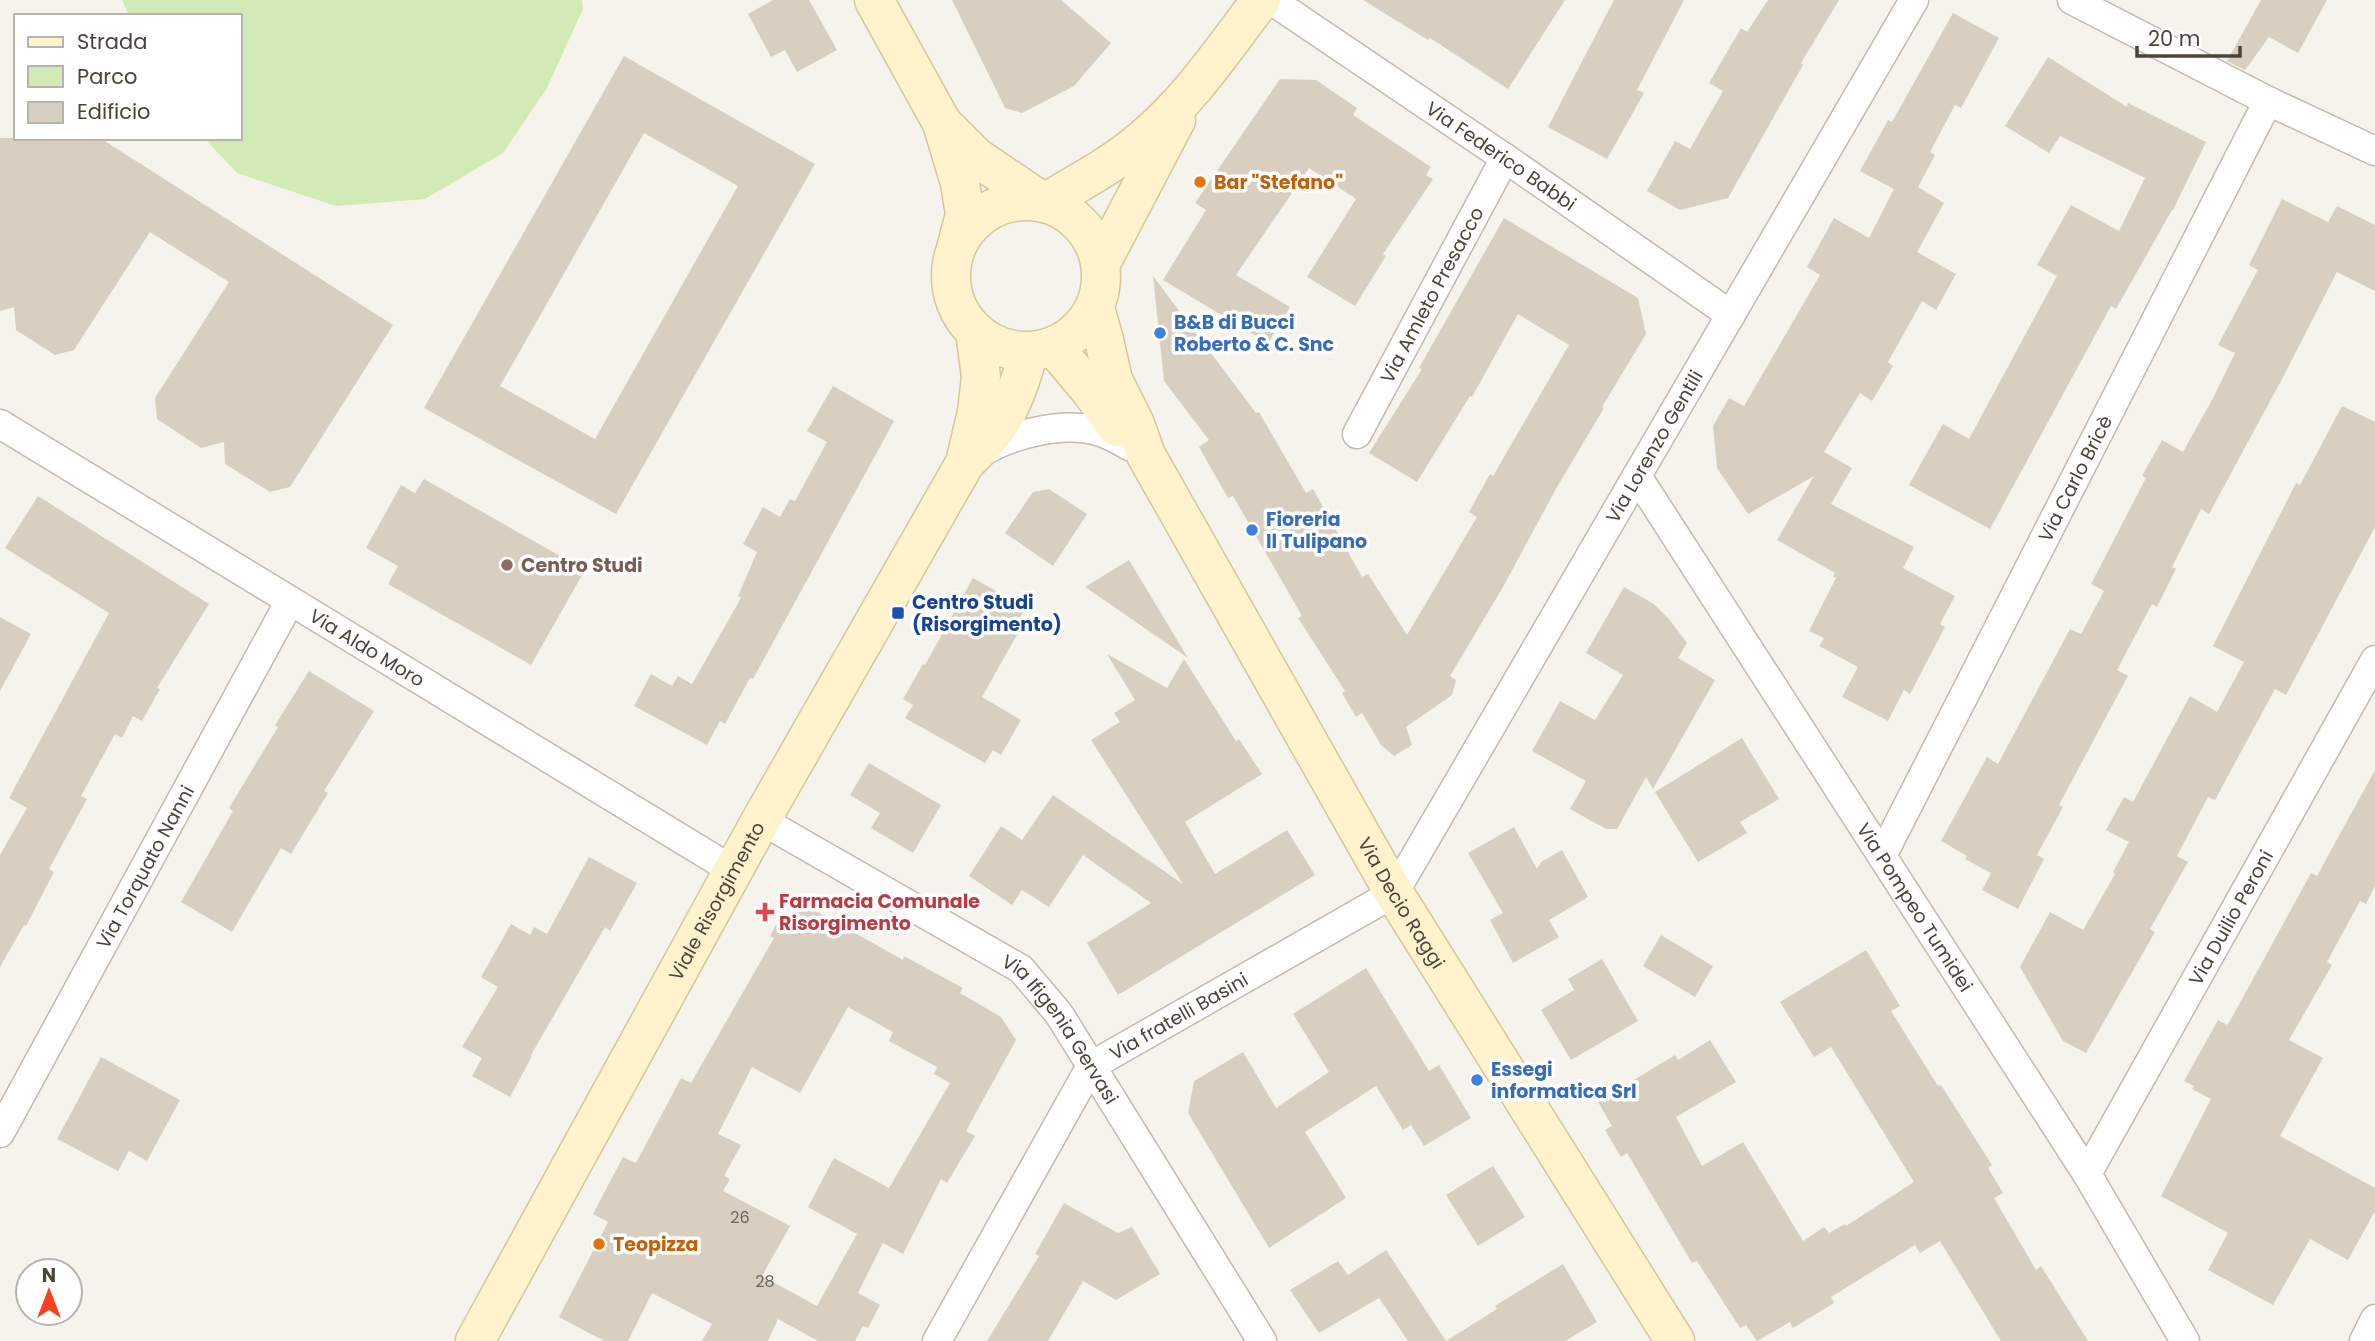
<svg xmlns="http://www.w3.org/2000/svg" width="2375" height="1341" viewBox="0 0 2375 1341" font-family="Poppins,sans-serif">
<rect width="100%" height="100%" fill="#f6f3ec"/>
<path fill="#d2eab5" d="M122,0H582L583,9L547,88L503,153L425,199L336,206L237,173L204,138H240V16H129Z"/>
<path fill="#d8cfc1" fill-rule="evenodd" d="M773,0H809L837,50L797,72L785,50L771,57L748,14Z
M952,0H1061L1111,43L1074,86L1022,113L1005,108Z
M1363,0H1565L1508,89L1430,38L1428,40Z
M1614,0H1684L1637,90L1644,93L1607,159L1548,127Z
M1768,0H1839L1801,63L1803,65L1728,198L1680,210L1647,191L1675,141L1690,149L1723,91L1709,83L1741,28L1747,32Z
M2261,0H2327L2298,53L2269,37L2245,70L2227,61Z
M1953,13L1999,38L1961,108L1955,105L1930,152L1935,155L1918,187L1944,203L1917,252L1956,274L1936,310L1922,301L1888,362L1893,366L1872,401L1860,393L1824,452L1852,468L1831,504L1914,547L1903,568L1955,596L1940,624L1945,627L1910,694L1904,690L1888,721L1842,697L1858,667L1819,646L1824,638L1809,631L1836,578L1833,577L1835,573L1777,540L1814,476L1748,514L1717,468L1713,426L1729,398L1744,406L1820,275L1807,267L1834,218L1869,238L1894,189L1860,171L1888,120L1892,122Z
M624,56L815,164L616,514L424,408ZM644,133L738,186L595,439L500,386Z
M2048,57L2127,107L2128,103L2206,142L2173,210H2172L2116,309L2111,306L1990,529L1909,485L1943,424L1969,439L2057,276L2037,265L2071,205L2119,231L2145,178L2060,136L2049,153L2005,126Z
M1280,79L1316,80L1357,108L1353,115L1431,167L1426,175L1433,179L1383,254L1386,256L1355,306L1307,277L1356,199L1309,168L1236,275L1290,307L1268,343L1163,280L1206,210L1195,203Z
M0,138H100L393,325L290,487L270,492L225,464L224,442L201,448L157,419L155,398L229,282L150,232L74,350L55,355L16,330L14,307L0,311Z
M2282,199L2328,222L2337,206L2375,225V291L2337,272L2282,379L2209,514L2201,509L2172,567L2176,569L2157,607L2152,604L2117,670L2128,676L2059,805L2063,807L2037,855L2044,859L2018,909L1982,890L1991,873L1965,859L1967,856L1941,841L1987,757L1998,764L2070,629L2081,634L2104,591L2091,584L2146,478L2142,476L2162,440L2183,452L2213,398L2235,353L2218,345L2258,270L2249,265Z
M1504,218L1638,298L1646,334L1602,407L1604,408L1557,487L1503,587L1450,676L1456,680L1452,695L1406,727L1412,745L1394,756L1381,745L1362,713L1356,717L1342,693L1345,691L1298,618L1302,616L1233,496L1228,498L1199,447L1209,440L1164,381L1153,276L1256,413L1259,412L1306,493L1313,489L1362,577L1368,574L1407,635L1477,517L1469,512L1490,474L1493,476L1569,345L1518,314L1472,397L1470,396L1417,482L1369,453L1422,369L1419,368Z
M833,386L894,421L753,679L750,678L725,724L720,721L707,745L634,706L651,674L672,686L678,676L692,684L741,598L738,596L757,552L743,544L763,507L780,517L790,499L795,501L827,442L807,431Z
M2342,406L2375,422V527L2286,695L2275,689L2215,800L2208,797L2177,856L2188,862L2150,929L2155,932L2086,1053L2063,1041L2020,967L2050,912L2083,930L2115,874L2113,872L2129,842L2106,830L2124,797L2133,802L2190,696L2217,712L2244,662L2213,646L2296,483L2300,485Z
M424,479L585,570L531,665L388,584L398,566L366,548L401,485L415,493Z
M1049,489L1087,514L1053,566L1005,533L1033,492Z
M38,496L209,604L157,688L160,689L142,721L133,716L122,738L115,734L81,796L87,799L49,869L54,872L26,926L24,925L0,967V855L27,808L9,798L109,613L5,548Z
M1129,560L1188,658L1085,587Z
M973,578L1026,608L1010,633L1022,626L982,697L1021,720L1001,755L993,750L985,763L905,718L913,705L903,699L923,664L925,665Z
M1624,587L1654,604L1669,619L1687,643L1678,658L1715,680L1653,789L1646,777L1617,829H1606L1570,809L1586,781L1532,751L1560,701L1595,720L1623,675L1586,653Z
M0,617L31,634L0,691Z
M1107,654L1167,688L1184,659L1236,741L1239,739L1262,774L1185,822L1215,874L1287,830L1315,875L1118,995L1087,943L1151,903L1083,855L1049,907L1022,890L1012,905L969,876L1001,826L1022,840L1053,795L1183,884L1091,740L1120,722L1114,713L1135,700Z
M309,671L374,711L324,791L328,793L291,854L281,848L232,932L181,902L233,811L229,808L278,727L275,725Z
M1742,738L1779,799L1740,822L1747,833L1698,862L1655,792Z
M869,763L941,805L913,853L871,828L880,813L850,795Z
M2375,770V886L2366,904L2360,901L2327,962L2332,965L2289,1040L2323,1058L2280,1136L2375,1188V1211L2348,1260L2310,1239L2273,1305L2208,1270L2228,1233L2161,1196L2211,1099L2192,1089L2194,1086L2184,1081L2218,1020L2227,1025L2230,1021L2311,873L2317,876Z
M1514,827L1537,869L1541,862L1562,850L1588,897L1549,920L1559,937L1513,963L1490,920L1503,913L1468,853Z
M589,857L637,883L610,931L605,927L531,1055L532,1056L510,1097L472,1076L482,1058L462,1047L498,987L481,977L511,924L530,935L534,927L547,934Z
M814,910L903,960L904,956L963,988L960,993L1001,1017L1016,1040L966,1131L975,1136L947,1183L941,1179L903,1254L883,1243L858,1293L880,1305L868,1328L863,1326L855,1341H818L778,1319L768,1341H702L712,1324L652,1293L628,1341H604L559,1317L608,1222L593,1214L623,1157L636,1163L681,1078L691,1083L774,938L770,936L782,914ZM848,1007L893,1032L889,1041L937,1067L934,1074L950,1083L889,1188L834,1158L808,1207L857,1234L817,1306L762,1276L790,1226L723,1191L730,1179L724,1176L741,1145L718,1134L752,1067L800,1093Z
M1661,935L1713,966L1695,997L1643,966Z
M1866,950L1900,1006L1891,1011L1938,1086L1941,1085L1992,1165L1988,1168L2003,1193L1994,1198L2036,1270L2041,1266L2088,1341H2001L1940,1241L1920,1253L1915,1245L1831,1297L1834,1303L1793,1328L1790,1322L1757,1341L1746,1325L1740,1328L1697,1261L1692,1263L1627,1153L1621,1157L1605,1130L1612,1126L1598,1102L1675,1055L1678,1060L1710,1040L1736,1082L1676,1117L1702,1166L1743,1142L1803,1241L1824,1227L1829,1233L1845,1224L1846,1226L1914,1182L1831,1047L1814,1057L1780,1002Z
M1602,959L1638,1021L1571,1060L1541,1010L1574,990L1568,979Z
M1366,968L1429,1071L1439,1065L1471,1118L1424,1146L1411,1125L1403,1130L1376,1086L1305,1132L1346,1198L1269,1248L1188,1113L1194,1081L1243,1052L1276,1108L1329,1072L1293,1014Z
M101,1057L180,1100L147,1161L129,1151L118,1171L57,1139Z
M1493,1166L1525,1217L1478,1246L1446,1195Z
M1064,1203L1118,1233L1132,1227L1160,1274L1116,1300L1083,1281L1048,1341H987L1039,1256L1035,1254Z
M1386,1250L1446,1341L1497,1309L1495,1306L1563,1264L1597,1322L1565,1341H1408L1379,1298L1319,1333L1290,1290L1338,1261L1348,1275Z"/>
<g fill="none" stroke-linecap="round" stroke-linejoin="round">
<defs>
<g id="street">
<path id="s1" d="M1271,0L1505,158L1731,315"/>
<path d="M2072,0L2268,101L2375,151"/>
<path id="s2" d="M0,424L734,871"/>
<path id="s3" d="M1357,434L1505,158"/>
<path d="M979,454C1009,435 1058,422 1094,430C1106,433 1119,440 1129,446"/>
<path id="s4" d="M1637,476L2087,1174L2185,1341"/>
<path id="s5" d="M761,820L1021,969L1059,1014L1262,1341"/>
<path id="s6" d="M1882,856L2268,101"/>
<path id="s7" d="M0,1133L290,601"/>
<path id="s8" d="M2087,1174L2375,660"/>
<path id="s9" d="M937,1341L1091,1066L1394,893L1914,0"/>
<path d="M2364,1341L2375,1319"/>
</g>
<g id="secondary">
<path d="M874,0L942,123L960,183L965,214L957,245"/>
<path d="M942,123L976,157L1044,203C1078,183 1113,165 1143,139C1190,100 1224,48 1261,0"/>
<circle cx="1026" cy="276" r="75"/>
<path d="M1101,263L1176,120"/>
<path id="s10" d="M1095,308L1104,340L1113,380L1135,424L1146,455L1394,893L1675,1341"/>
<path d="M1053,346L1090,390L1117,427"/>
<path d="M969,459C1006,424 1015,400 1029,352"/>
<path id="s11" d="M475,1341L761,820L965,463L977,412L981,377L975,331"/>
</g>
</defs>
<use href="#street" stroke="#c2bbae" stroke-width="31"/>
<use href="#secondary" stroke="#d6c79b" stroke-width="41"/>
<use href="#street" stroke="#fff" stroke-width="28"/>
<use href="#secondary" stroke="#fff3cd" stroke-width="38"/>
</g>
<g fill="#e8710a" stroke="#fff" stroke-width="2.5">
<circle cx="1200" cy="182" r="7"/>
<circle cx="599" cy="1244" r="7"/>
</g>
<g fill="#3f7fe0" stroke="#fff" stroke-width="2.5">
<circle cx="1160" cy="333" r="7"/>
<circle cx="1252" cy="530" r="7"/>
<circle cx="1477" cy="1080" r="7"/>
</g>
<circle fill="#8d6e63" stroke="#fff" stroke-width="2.5" cx="507" cy="565" r="7"/>
<rect fill="#1a4fb4" stroke="#fff" stroke-width="2.5" x="891" y="606" width="14" height="14" rx="3.5"/>
<path fill="#e0444e" stroke="#fff" stroke-width="2.5" d="M761.5 901.5h7v7h7v7h-7v7h-7v-7h-7v-7h7z"/>
<g text-anchor="middle" stroke-width="7" stroke-linejoin="round" paint-order="stroke">
<g font-size="16" fill="#6e675b">
<text x="740" y="1223">26</text>
<text x="765" y="1287">28</text>
</g>
<g font-size="19" fill="#4b4439" stroke="#fff">
<text dy="7" stroke="none"><textPath href="#s1" startOffset="278">Via Federico Babbi</textPath></text>
<text dy="7" stroke="none"><textPath href="#s3" startOffset="158">Via Amleto Presacco</textPath></text>
<text dy="7" stroke="none"><textPath href="#s9" startOffset="1181">Via Lorenzo Gentili</textPath></text>
<text dy="7" stroke="none"><textPath href="#s6" startOffset="424">Via Carlo Bricè</textPath></text>
<text dy="7" stroke="none"><textPath href="#s2" startOffset="430">Via Aldo Moro</textPath></text>
<text dy="7" stroke="none"><textPath href="#s7" startOffset="303">Via Torquato Nanni</textPath></text>
<text dy="7" stroke="none"><textPath href="#s11" startOffset="502">Viale Risorgimento</textPath></text>
<text dy="7" stroke="none"><textPath href="#s10" startOffset="672">Via Decio Raggi</textPath></text>
<text dy="7" stroke="none"><textPath href="#s4" startOffset="513">Via Pompeo Tumidei</textPath></text>
<text dy="7" stroke="none"><textPath href="#s8" startOffset="294">Via Duilio Peroni</textPath></text>
<text dy="7" stroke="none"><textPath href="#s9" startOffset="416">Via fratelli Basini</textPath></text>
<text dy="7" stroke="none"><textPath href="#s5" startOffset="371">Via Ifigenia Gervasi</textPath></text>
</g>
<g font-size="19" font-weight="bold" fill="#c56008" stroke="#fff" text-anchor="start">
<text x="1214" y="189">Bar "Stefano"</text>
<text x="613" y="1251">Teopizza</text>
</g>
<g font-size="19" font-weight="bold" fill="#366cbe" stroke="#fff" text-anchor="start">
<text x="1174" y="329">B&amp;B di Bucci<tspan x="1174" dy="22">Roberto &amp; C. Snc</tspan></text>
<text x="1266" y="526">Fioreria<tspan x="1266" dy="22">Il Tulipano</tspan></text>
<text x="1491" y="1076">Essegi<tspan x="1491" dy="22">informatica Srl</tspan></text>
</g>
<g font-size="19" font-weight="bold" fill="#785e54" stroke="#fff" text-anchor="start">
<text x="521" y="572">Centro Studi</text>
</g>
<g font-size="19" font-weight="bold" fill="#164399" stroke="#fff" text-anchor="start">
<text x="912" y="609">Centro Studi<tspan x="912" dy="22">(Risorgimento)</tspan></text>
</g>
<g font-size="19" font-weight="bold" fill="#be3a42" stroke="#fff" text-anchor="start">
<text x="779" y="908">Farmacia Comunale<tspan x="779" dy="22">Risorgimento</tspan></text>
</g>
</g>
<rect x="14" y="14" width="228" height="126" fill="#ffffff" stroke="#b7b4b0" stroke-width="2"/>
<rect x="28" y="37" width="35" height="10" fill="#fff3cd" stroke="#b7b4b0" stroke-width="2"/>
<text x="77" y="49" font-size="21" fill="#4b4439">Strada</text>
<rect x="28" y="66" width="35" height="21" fill="#d2eab5" stroke="#b7b4b0" stroke-width="2"/>
<text x="77" y="84" font-size="21" fill="#4b4439">Parco</text>
<rect x="28" y="102" width="35" height="21" fill="#d8cfc1" stroke="#b7b4b0" stroke-width="2"/>
<text x="77" y="119" font-size="21" fill="#4b4439">Edificio</text>
<g transform="translate(49 1292)"><circle r="33" fill="#ffffff" stroke="#b7b4b0" stroke-width="2"/>
<path d="M0-5L12 26L0 18L-12 26Z" fill="#fc3f1d"/>
<text y="-10" font-size="19" font-weight="bold" text-anchor="middle" fill="#4b4439">N</text>
</g>
<path d="M2137 46v10h103v-10" fill="none" stroke="#4b4439" stroke-width="3.5"/>
<text x="2148" y="46" font-size="21" fill="#4b4439" stroke="#ffffff" stroke-width="5" paint-order="stroke">20 m</text>
</svg>
